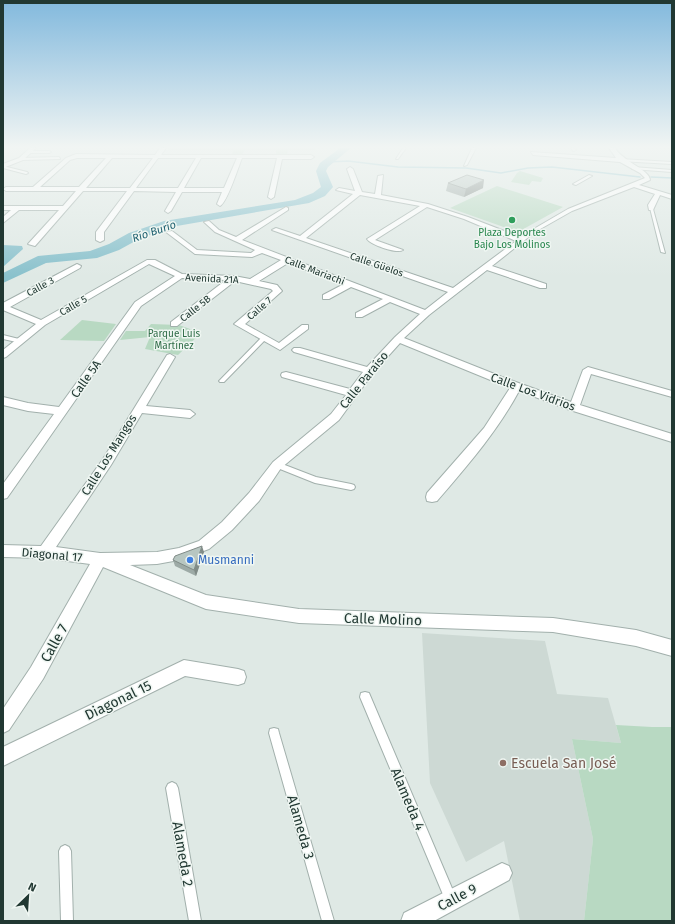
<svg xmlns="http://www.w3.org/2000/svg" width="675" height="924" viewBox="0 0 675 924" font-family="'Fira Sans',sans-serif">
<rect width="100%" height="100%" fill="#dfe9e5"/>
<path fill="#cdd9d4" d="M422,633L545,641L557,694L608,698L621,743L572,739L593,839L584,921H520L504,841L466,862L430,783Z"/>
<path fill="#b8d9c2" d="M169,148H314L315,150H288L287,155H276V150H245L242,155H232L233,150H168Z
M520,171L543,178L541,182L532,181L529,185L511,182L517,173Z
M497,186L563,207L518,232L450,208Z
M82,320L116,324L104,341L60,340Z
M151,324L179,325L201,333L178,355L145,349L150,337L120,340L126,331H145Z
M616,725L652,727H672V921H584L593,839L572,739L621,743Z"/>
<path fill="#89c1cc" d="M3,245L22,246L23,249L3,267Z"/>
<g fill="none" stroke-linecap="round" stroke-linejoin="round">
<path stroke="#89c1cc" stroke-width="1.5" d="M328,162L348,161L398,167L466,168L501,173L528,168L552,167L640,177
M651,177L672,178"/>
<path fill="#89c1cc" fill-rule="evenodd" d="M340,148H351L328,167L326,171L333,187L325,196L309,203L171,227L139,239L119,250L97,258L46,263L3,283V273L38,256L90,251L109,244L129,233L164,221L295,200L313,193L321,187L316,171L320,163Z"/>
<defs>
<path id="service" d="M403,148H406L398,159H396Z
M472,148H476L467,165L464,166Z
M571,148H574L576,150L573,151Z
M28,151H49L51,152L49,153H27Z
M59,157L60,159L21,160L19,159L21,158Z
M620,159L672,162V164L619,161Z
M3,166L27,172L28,173L26,174L3,168Z
M633,167L672,170V172L632,169Z
M589,175L592,176L576,185L573,184Z
M650,208L653,209L665,253L661,252Z
M3,335L23,340L24,341L21,343L3,339Z
M264,336L267,338L266,339L224,382H220L219,381L220,380L262,337Z
M277,462L316,477L351,484L354,485L355,487L354,489L351,490L315,483L275,467L273,465L275,463Z
M365,692L369,693L457,900L455,904L451,906L447,904L360,697L361,693Z
M274,728L278,729L279,733L334,921H322L269,733L270,729Z
M172,782L176,784L178,788L201,921H189L166,788L168,784Z
M65,845L69,847L71,851L73,921H61L59,851L61,847Z"/>
<path id="minor" d="M30,148H36L23,160L3,168V164L19,158Z
M160,148H166L161,155H311L314,157L311,159H282L274,197L271,199L268,197L277,158H242C238,168 227,203 220,206L217,204L222,192H182L171,211L168,213L165,211L176,192L134,191L104,232V240L100,242L96,240V232L127,191H83L35,246L28,244L59,210H19L3,223V217L11,210H3V206H63L76,191H6L3,189L6,187H33L66,158L76,154L155,155ZM77,158H106L79,187H40L70,160ZM112,158H153L130,188H86ZM158,158H196L178,188H136ZM201,158H237L224,188H184Z
M609,148H615C622,161 650,170 650,180L639,185L672,195V199L660,195L653,210H649L648,205L655,194L634,187L572,211L535,232L492,266L546,284V288H540L487,270L429,315L404,338L502,377L571,402L583,370L588,367L672,391V397L591,374L580,405L672,434V442L570,410L519,391C497,432 467,466 437,501L432,502L427,501L426,497L427,493L484,428L510,388L400,343L373,373L339,420L281,468L259,501L232,530L209,549L179,560L157,564L130,565L206,595L299,609L553,618L636,630L672,640V656L636,646L553,632L299,623L206,609L103,567L43,679L9,730L3,733V709L31,667L90,564L45,558L3,557V545L41,546L103,459L167,355L170,354L175,357L146,406L190,410L195,414L190,418L142,413L111,465L56,547L100,553L157,552L179,548L199,541L222,522L249,493L273,462L331,414L346,395L282,377L281,375L282,373L286,372L350,389L363,372L294,352L292,350L294,348H300L367,367L395,337L420,314L390,302L362,317H356V313L383,299L351,287L329,299H323V295L344,284L288,263L259,281L277,285L282,291L245,324L279,343L302,325H308V329L280,350L234,324L273,291L271,289L235,281L177,326H171V322L226,280L182,278L141,306L7,498L3,499V484L54,414L28,411L3,405V397L28,403L59,407L135,302L175,276L149,264L45,325L6,357L3,358V350L36,324L3,310V303L77,264L81,266L80,268L10,307L41,320L147,260H155L182,274L234,276L250,279L281,260L262,253L252,257L195,254L166,232L172,231L197,250L251,253L255,250L215,232L204,222L209,221L219,230L236,237L286,207L288,208V210L242,240L425,310L448,292L272,230L276,228L300,236L353,194L336,190L339,188L355,191L347,169L350,167L353,169L362,192L375,194L378,176L383,175L381,195L428,204L468,217L520,237L568,209L645,178L640,173L620,162L533,155L531,152L616,158ZM360,195L420,206L367,239C371,245 397,254 403,250L375,240L427,207L464,219L516,241L453,288L306,238Z
M184,660L238,669L244,671L246,677L244,683L238,685L185,676L3,766V747Z
M502,863L509,866L512,873L509,880L434,921H401L404,913Z"/>
</defs>
<use href="#service" stroke="#a2b0ac" stroke-width="2"/>
<use href="#minor" stroke="#a2b0ac" stroke-width="2"/>
<path stroke="#81ab9e" stroke-width="1.5" stroke-dasharray="1.5 2.5" stroke-linecap="butt" d="M166,349L171,332"/>
<use href="#service" fill="#fff" fill-rule="evenodd"/>
<use href="#minor" fill="#fff" fill-rule="evenodd"/>
</g>
<path fill="#9daaa6" d="M448,183L483,188L464,197L446,191Z
M204,552L196,576L175,566L173,560Z"/>
<path fill="#808b87" d="M484,180L483,188L464,197L466,189Z
M202,546L204,552L196,576L194,570Z"/>
<path fill="#b7c6c1" stroke="#808b87" d="M467,175L484,180L466,189L448,183Z
M202,546L194,570L173,560L175,556Z"/>
<linearGradient id="sky" x2="0" y2="1"><stop stop-color="#82b9dd"/><stop offset="0.53" stop-color="#f1f5f3"/><stop offset="1" stop-color="#f1f5f3" stop-opacity="0"/></linearGradient>
<rect width="675" height="277" fill="url(#sky)"/>
<circle fill="#2e9e5b" stroke="#eff6f2" stroke-width="1.5" cx="512" cy="220" r="4"/>
<circle fill="#3f7fe0" stroke="#eff6f2" stroke-width="1.5" cx="190" cy="560" r="4"/>
<circle fill="#8d6e63" stroke="#eff6f2" stroke-width="1.5" cx="503" cy="763" r="4"/>
<g text-anchor="middle" stroke-width="3" stroke-linejoin="round" paint-order="stroke">
<g font-size="10" fill="#27864d" stroke="#eff6f2">
<text x="512" y="236">Plaza Deportes<tspan x="512" dy="12">Bajo Los Molinos</tspan></text>
</g>
<g font-size="10" fill="#213832" stroke="#eff6f2">
<text transform="translate(377 264) rotate(19)" y="4">Calle Güelos</text>
<text transform="translate(315 270) rotate(21)" y="4">Calle Mariachi</text>
<text transform="translate(212 278) rotate(3)" y="4">Avenida 21A</text>
<text transform="translate(40 286) rotate(-29)" y="4">Calle 3</text>
<text transform="translate(73 305) rotate(-30)" y="4">Calle 5</text>
<text transform="translate(195 308) rotate(-38)" y="4">Calle 5B</text>
<text transform="translate(259 308) rotate(-41)" y="4">Calle 7</text>
</g>
<g font-size="10" fill="#2e6c47" stroke="#eff6f2">
<text x="174" y="337">Parque Luis<tspan x="174" dy="12">Martínez</tspan></text>
</g>
<g font-size="11" font-style="italic" fill="#1f6170" stroke="#eff6f2">
<text transform="translate(154 231) rotate(-19)" y="4">Río Burío</text>
</g>
<g font-size="12" fill="#213832" stroke="#eff6f2">
<text transform="translate(86 379) rotate(-55)" y="4">Calle 5A</text>
<text transform="translate(364 380) rotate(-51)" y="4">Calle Paraíso</text>
<text transform="translate(533 392) rotate(20)" y="4">Calle Los Vidrios</text>
<text transform="translate(109 455) rotate(-58)" y="4">Calle Los Mangos</text>
<text transform="translate(52 555) rotate(5)" y="4">Diagonal 17</text>
</g>
<g font-size="12" fill="#366cbe" stroke="#eff6f2" text-anchor="start">
<text x="198" y="564">Musmanni</text>
</g>
<g font-size="14" fill="#213832" stroke="#eff6f2">
<text transform="translate(383 619) rotate(2)" y="5">Calle Molino</text>
<text transform="translate(54 643) rotate(-61)" y="5">Calle 7</text>
<text transform="translate(118 700) rotate(-26)" y="5">Diagonal 15</text>
<text transform="translate(408 799) rotate(67)" y="5">Alameda 4</text>
<text transform="translate(301 827) rotate(74)" y="5">Alameda 3</text>
<text transform="translate(183 854) rotate(80)" y="5">Alameda 2</text>
<text transform="translate(457 897) rotate(-28)" y="5">Calle 9</text>
</g>
<g font-size="14" fill="#785e54" stroke="#eff6f2" text-anchor="start">
<text x="511" y="768">Escuela San José</text>
</g>
</g>
<rect width="675" height="924" fill="none" stroke="#213832" stroke-width="8"/>
<g transform="translate(28 896) rotate(25)" stroke="#eff6f2" stroke-width="3" paint-order="stroke">
<path d="M0-3L7 15L0 10L-7 15Z" fill="#213832"/>
<text y="-6" font-size="11" font-weight="bold" text-anchor="middle" fill="#213832">N</text>
</g>
</svg>
